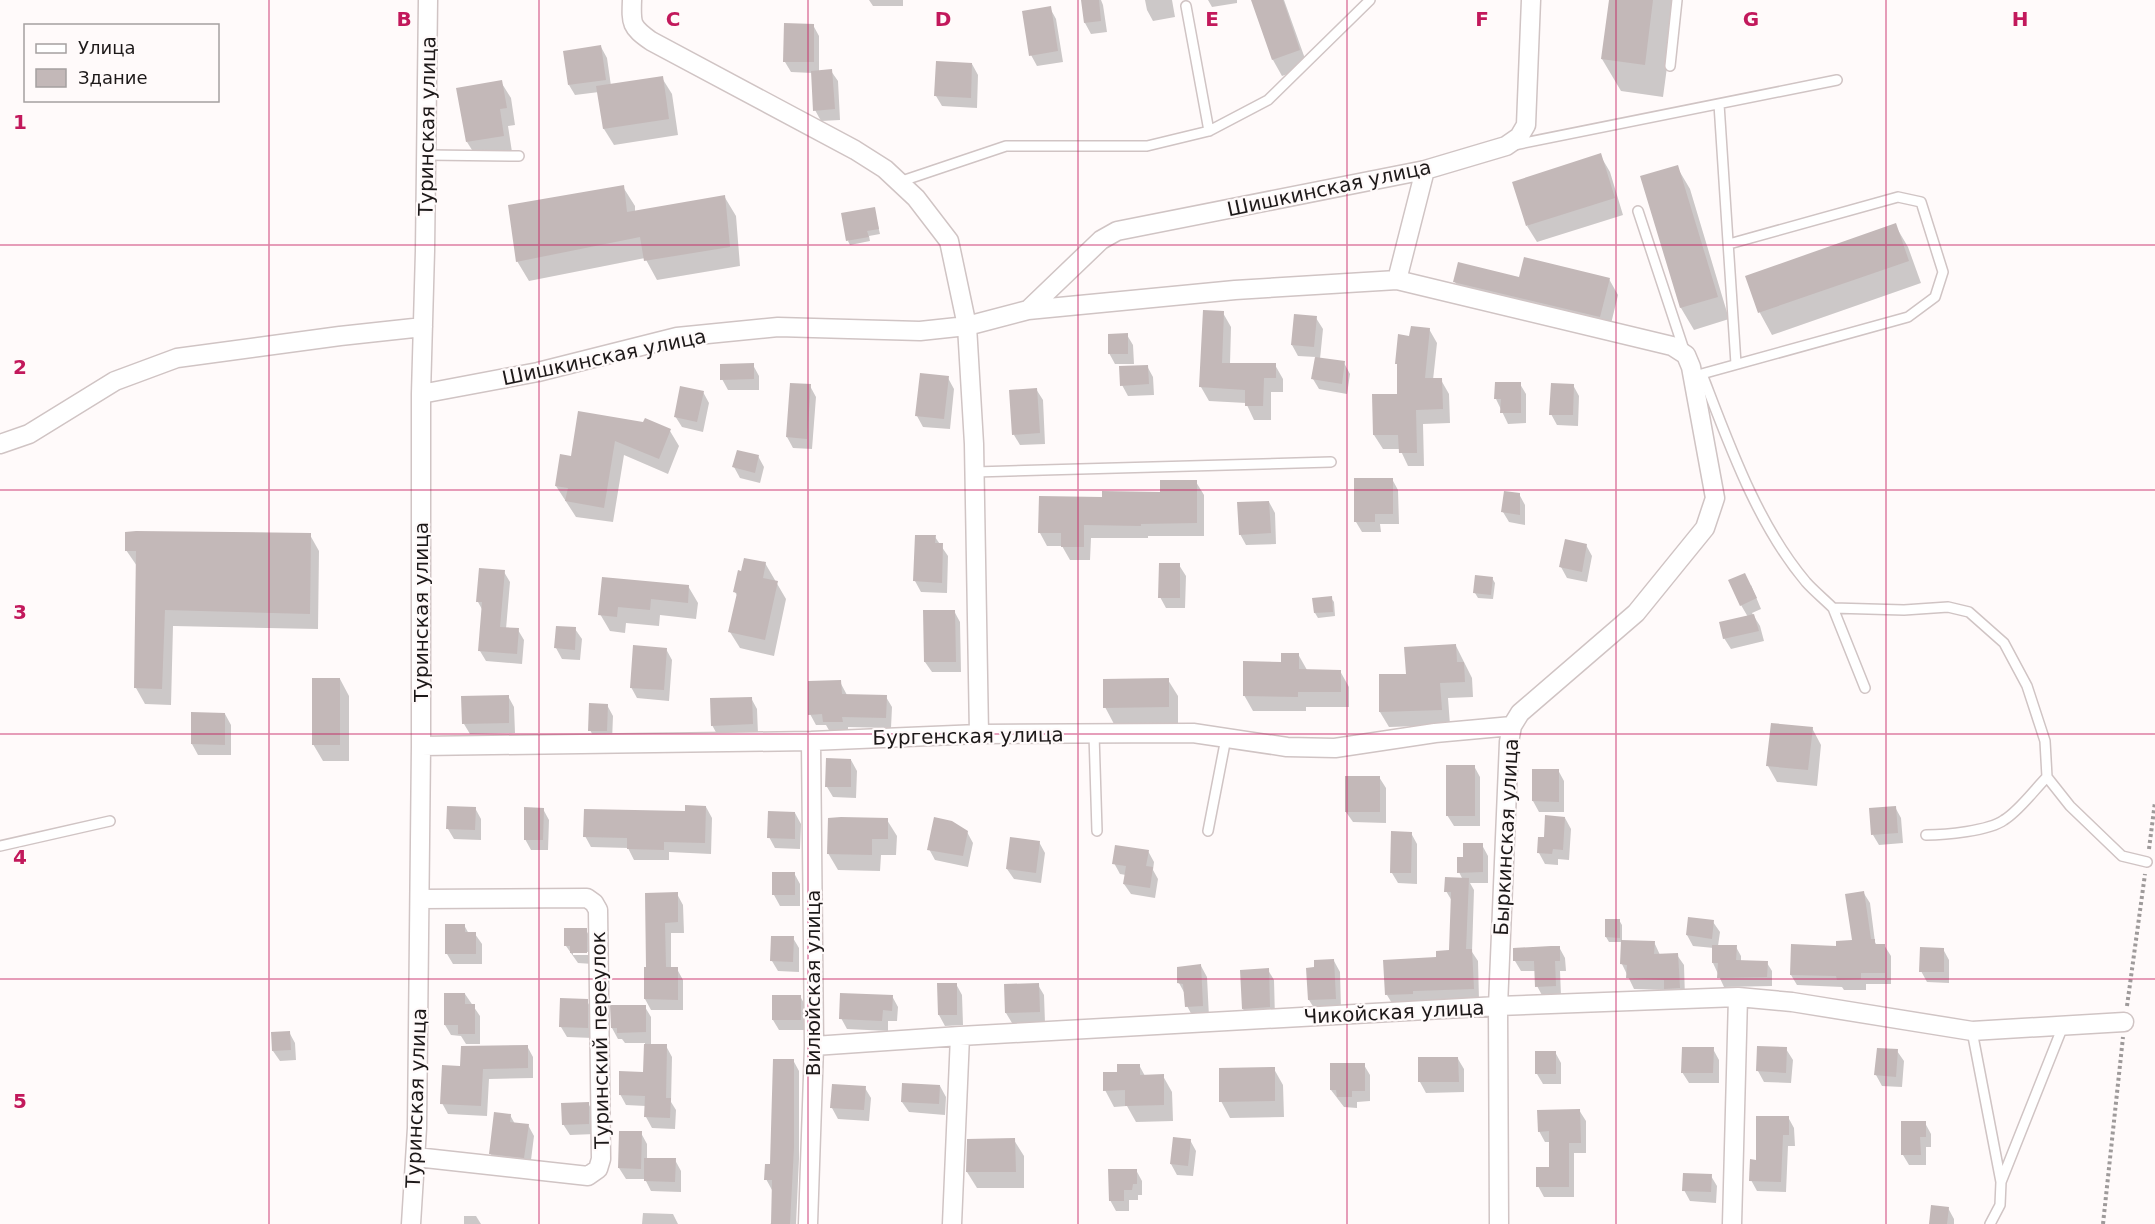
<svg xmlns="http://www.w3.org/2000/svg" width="2155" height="1224" viewBox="0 0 2155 1224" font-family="'DejaVu Sans',sans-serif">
<rect width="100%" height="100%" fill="#fffafa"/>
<path fill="#0003" d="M869,0H903V6H873Z
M1083,0H1101L1103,5L1107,32L1091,34L1085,23Z
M1145,0H1172L1175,17L1153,21L1147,10Z
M1208,0H1237V3L1212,7Z
M1252,0H1284L1308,67L1282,76L1273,60Z
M1610,0H1676L1663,97L1621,91L1602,59Z
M1050,8L1056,19L1063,62L1037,66L1031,55Z
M813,25L819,36V72L831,71L838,81L840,120L821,121L815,110L813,73L791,72L785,62Z
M601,47L607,58L611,86L662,78L672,94L678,135L614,145L604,129L599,92L575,95L569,85Z
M972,64L978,75L977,108L942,106L936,96Z
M501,82L511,98L515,125L508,126L512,152L477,158L467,142Z
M1600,155L1610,172L1623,215L1537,242L1527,226Z
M1677,167L1690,189L1729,319L1694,330L1681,308L1642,177Z
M623,187L635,206V212L724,196L736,216L740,266L657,280L645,258L529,281L517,261Z
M874,209L880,234L869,236L870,241L850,245L848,241Z
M1895,225L1908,247L1921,283L1772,335L1760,313L1747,277Z
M1520,279H1609L1618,295L1609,332L1464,297L1455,282Z
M1223,313L1231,327L1230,364L1275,365L1283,379V392H1271V420H1254L1246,403L1209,401L1201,387Z
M1316,318L1323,329L1320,359L1344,363L1350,374L1347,394L1319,389L1313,379L1316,357L1298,356L1292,345Z
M1429,329L1437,343L1433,380H1441L1449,394L1450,423L1423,424L1424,466H1408L1400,449H1383L1374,435L1399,395L1398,367L1397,364L1411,337Z
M1127,335L1133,345L1134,364H1115L1109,353Z
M753,365L759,376V390H728L722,379Z
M1147,366L1153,377L1154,395L1128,396L1122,385Z
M948,378L954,389L950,429L923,427L917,416Z
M1520,384L1526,394V423L1508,424L1496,399Z
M1573,385L1579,396L1578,426L1557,425L1551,414Z
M810,386L816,397L812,449L793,448L787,437Z
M1036,389L1043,400L1045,444L1020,445L1014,435Z
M703,392L709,403L703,432L682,427L675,416Z
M580,413L670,431L679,446L668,474L624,455L613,522L576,517L556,486L572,458Z
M758,456L764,467L760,483L740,478L734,467Z
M1392,479L1398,490L1399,524H1380L1381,532H1362L1356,522Z
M1196,482L1204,495V536H1148V538H1091L1090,560H1070L1062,546H1047L1040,533L1104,499L1161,493Z
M1519,494L1525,505V525L1509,522L1503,512Z
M1269,502L1275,513L1276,544L1246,545L1240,534Z
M310,535L319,551L318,629L173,626L171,705L145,704L136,688L137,566L126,550Z
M935,537L948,556L947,593L921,592L915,581Z
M1586,545L1592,556L1587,582L1567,578L1561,567Z
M765,563L786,599L774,656L740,648L730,632L738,597L735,592Z
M1179,565L1186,576L1185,608H1166L1160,597Z
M504,572L510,582L506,629L518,630L524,640L522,664L486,661L480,651L483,611L478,602Z
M603,578L688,586L698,603L696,619L660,615L659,626L626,623L625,633L610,631L600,614Z
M1492,578L1495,583L1493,599L1478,598L1475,593Z
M1751,585L1761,609L1752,613L1760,626L1764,641L1731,649L1724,638L1748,617L1741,605Z
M1331,598L1334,602L1335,616L1318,618L1315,613Z
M954,611L960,622L961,672H932L925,662Z
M575,629L582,639L580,660L562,659L556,648Z
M1456,646L1472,678L1473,697L1448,698L1450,725L1389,727L1380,712L1407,675Z
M666,649L672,660L669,701L637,698L631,687Z
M1298,654L1307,670L1340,671L1349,687V707H1306V711H1253L1244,695L1282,663Z
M340,679L349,696V761H323L313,744Z
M1168,680L1178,696V723L1114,724L1105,707Z
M840,682L847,695L886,697L892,707L891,728L848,727V732H830L826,725H816L810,714Z
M508,696L514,707L515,733L470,734L464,724Z
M751,698L757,709L758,734L718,736L712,725Z
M607,705L613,716L612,741H596L590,730Z
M225,714L231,725V755H198L192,744Z
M1812,728L1821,745L1817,786L1777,782L1768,766Z
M851,760L857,771L856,798L833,797L827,787Z
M1474,766L1480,777V826H1454L1447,815Z
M1558,770L1564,781V812H1539L1533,801Z
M1379,777L1386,788V823L1353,822L1346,812Z
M706,807L712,818L711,854L669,852V860H634L628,848L591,847L585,836Z
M1895,807L1901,818L1903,843L1879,845L1873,835Z
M475,808L481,819V840L454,839L448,829Z
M543,809L549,820L548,850H531L525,839Z
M795,813L801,824L800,849L775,848L769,837Z
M1565,818L1571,829L1569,860L1558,859V865L1545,864L1539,853L1545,839Z
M887,820L897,836L896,855H881L880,871L838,870L828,853Z
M967,832L973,843L968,867L935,860L929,849Z
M1411,833L1417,844V884L1398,883L1392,873Z
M1039,842L1045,853L1041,883L1014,879L1007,869Z
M1482,845L1488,856V883H1470L1474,890L1472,952L1478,961L1479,1000L1393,1005L1387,995L1437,958L1450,952L1452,901L1446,891L1463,880L1459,872L1464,858Z
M1148,851L1154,862L1153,870L1158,879L1155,898L1131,894L1124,884L1126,875L1120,874L1114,863Z
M774,873H794L800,884V906H780L774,895Z
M1863,892L1870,903L1875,942L1877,946L1884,945L1891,956V984H1866V990H1844L1842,987L1797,985L1791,975L1837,947L1853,942Z
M646,894H677L683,905L684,933H671V969H677L683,980V1010H651L645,999L648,969Z
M1606,920H1619L1622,925V941L1654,942L1660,955H1677L1684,965L1685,998L1672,999L1667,990L1634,989L1622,964L1623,942H1609L1606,937Z
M1713,922L1720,932L1718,946L1736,947L1741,956V962L1767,963L1772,971V986L1724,987L1713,963L1714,948L1693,946L1687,935Z
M464,925L469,934H475L482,944V964H453L447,954Z
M586,930L592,941V952H573V955H592L593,964L578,963L566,946Z
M793,938L799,948V972L778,971L772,961Z
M1559,947L1565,958L1566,971H1560L1561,996L1543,997L1537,986L1536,971H1521L1515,961Z
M1943,949L1949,960V983L1927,982L1921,971Z
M1334,961L1340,972L1341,1010L1316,1011L1309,1000Z
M1201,966L1207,977L1209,1017H1193L1187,1006L1185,994L1179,983Z
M1268,970L1274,980L1275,1018L1249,1019L1243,1009Z
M956,984L962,995L963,1025L945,1026L939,1015Z
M1038,985L1044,995L1045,1023H1012L1006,1013Z
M465,994L480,1016V1044H466L461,1036L451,1035L445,1025Z
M800,996L806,1007V1030H779L773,1020Z
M892,996L898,1007L897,1021H888V1031L847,1029L841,1018Z
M587,1001L593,1012V1038L567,1037L561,1027Z
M645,1007L651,1017V1046H666L672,1057L671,1102L676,1110L675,1129L652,1128L646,1117V1106L626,1105L620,1094L645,1073V1043H625L622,1039H618L612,1028Z
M289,1032L295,1043L296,1060L280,1061L273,1051Z
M527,1046L533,1057V1078L489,1079L487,1116L448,1114L442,1103L462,1067Z
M1713,1049L1719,1060V1083H1689L1682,1072Z
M1786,1049L1793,1060L1791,1083L1764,1082L1758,1071Z
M1897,1051L1904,1061L1902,1087L1882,1086L1876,1075Z
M1555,1052L1561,1063V1084H1543L1537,1074Z
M1458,1059L1464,1069V1092L1426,1093L1420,1082Z
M793,1060L799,1071V1159L796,1224H770L772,1223V1190L766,1179L772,1166Z
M1139,1065L1145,1076H1163L1172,1092L1173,1121L1136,1122L1127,1106L1114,1107L1105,1090L1118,1073Z
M1364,1065L1370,1075V1101L1357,1102V1108L1344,1107L1331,1090Z
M1274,1069L1283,1085L1284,1117L1230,1118L1221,1101Z
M940,1086L946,1097L945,1115L909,1112L902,1102Z
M865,1088L871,1098L869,1121L838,1119L832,1108Z
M588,1103L594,1114L595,1134L570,1135L563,1124Z
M1579,1110L1586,1121V1153H1574V1197H1544L1538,1186L1551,1169L1550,1142H1545L1539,1131Z
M510,1115L515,1124L528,1125L534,1136L530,1168L497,1164L490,1153Z
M1788,1117L1794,1128L1795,1146H1788L1786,1192L1757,1191L1751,1180L1758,1161Z
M1925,1123L1931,1134V1147H1926V1165H1909L1903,1155Z
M641,1133L647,1144V1159L675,1160L681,1171V1192L651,1191L645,1179H626L619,1168Z
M968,1140H1014L1024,1156V1188H977L967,1172Z
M1190,1140L1196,1151L1193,1176L1177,1175L1171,1164Z
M1136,1170L1142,1181V1195H1138V1200H1129V1211H1116L1110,1200Z
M1711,1176L1717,1186L1716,1203L1690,1201L1684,1190Z
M1948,1208L1954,1219V1224H1930Z
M643,1213L673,1214L678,1224H642Z
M464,1216H476L481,1224H464Z"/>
<path fill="#c3b8b8" d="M1081,0H1099L1101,21L1084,23Z
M1251,0H1283L1300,50L1272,60Z
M1609,0H1653L1645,65L1601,59Z
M1051,6L1058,51L1029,56L1022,11Z
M784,23L814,24V62H783Z
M601,45L606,80L568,85L563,51Z
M936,61L972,63L971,98L934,96Z
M832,69L835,109L813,111L811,71Z
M663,76L669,119L603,129L596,86Z
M502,80L507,108L500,109L504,136L466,142L456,88Z
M1601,153L1615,198L1526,226L1512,182Z
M1678,165L1718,297L1680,308L1640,176Z
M624,185L627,212L725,195L730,247L644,261L640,237L516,262L508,205Z
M875,207L879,229L867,231L869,237L846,241L841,213Z
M1896,223L1909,261L1758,313L1745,276Z
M1524,257L1610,278L1600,317L1453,282L1458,262L1519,277Z
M1203,310L1224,311L1222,363H1276V378H1264L1263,406H1245V390L1199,387Z
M1294,314L1317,316L1314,347L1291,345Z
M1411,326L1430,328L1425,378H1442L1443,409L1416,410L1417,453H1399L1398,435H1373L1372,394H1397V364H1395L1398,334L1409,336Z
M1128,333V354H1108V334Z
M1315,357L1345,361L1342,384L1311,379Z
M754,363V379L720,380V364Z
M1148,365L1149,384L1120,386L1119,366Z
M920,373L949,376L944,419L915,416Z
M1495,382H1521V413H1500L1501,399H1494Z
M790,383L811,384L807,439L786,437Z
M1551,383L1574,384L1573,415H1549Z
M680,386L704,391L697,422L674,417Z
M1037,388L1040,433L1012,435L1009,390Z
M578,411L643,422L645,418L671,429L659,459L615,441L604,508L565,501L568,488L555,486L560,454L571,456Z
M737,450L759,455L755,473L732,467Z
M1354,478H1393V514H1375V522H1354Z
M1160,480H1197V523L1141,524V526L1084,525V547H1061V533H1038L1039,496L1102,497V491L1160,492Z
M1504,491L1520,493V515L1501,512Z
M1269,501L1271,533L1239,535L1237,502Z
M136,531L311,533L310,614L165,610L162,689L134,688L136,551H125V532Z
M915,535H936L935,543H943L942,583L913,581Z
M1565,539L1587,544L1582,572L1559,567Z
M744,558L766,562L763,578L778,581L765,640L728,632L737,593L733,592L738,570L741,571Z
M1159,563H1180V598H1158Z
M479,568L505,570L500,627L519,628L517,654L478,651L482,602H476Z
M1745,573L1757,598L1740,606L1728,580Z
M1475,575L1493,577L1491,595L1473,593Z
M602,577L689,585L688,603L651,599L650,610L618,607L617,617L598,615Z
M1332,596L1333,612L1314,613L1312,598Z
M923,610H955L956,662H924Z
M1754,614L1759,631L1723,639L1719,622Z
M556,626L576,627L575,650L554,648Z
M1456,644L1457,662H1464L1465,682L1440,683L1442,710L1379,712V674H1406L1404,647Z
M633,645L667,648L664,690L630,688Z
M1281,653H1299V669L1341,670V692H1298V697L1243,696V661L1281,662Z
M312,678H340V745H312Z
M1169,678V707L1103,708V679Z
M841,680L842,694L887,695L886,718L842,717L843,722H823L822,714L808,715V681Z
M509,695V723L462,724L461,696Z
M752,697L753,724L711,726L710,698Z
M589,703L608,704L607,731H588Z
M191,712L225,713V745L191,744Z
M1771,723L1813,727L1808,770L1766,766Z
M826,758L851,759V787H825Z
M1446,765H1475V816H1446Z
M1532,769H1559V802L1532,801Z
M1345,776H1380V812H1345Z
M685,805L706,806L705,843L664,842V850L627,849V838L583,837L584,809L685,811Z
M447,806L476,807L475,830L446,829Z
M1896,806L1898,833L1871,835L1869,808Z
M524,807L544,808L543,840H524Z
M768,811L795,812V839L767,838Z
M1545,815L1565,817L1563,850L1553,849L1552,854L1537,853L1538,837H1544Z
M841,817L888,818V839H872V855L827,854L828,818Z
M934,817L952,821L968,831L963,856L927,850Z
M1391,831L1412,832L1411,873H1390Z
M1010,837L1040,841L1036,873L1006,869Z
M1463,843H1483V872L1457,873V857H1463Z
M1115,845L1149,850L1146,866L1153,867L1150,888L1123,884L1126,866L1112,864Z
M772,872H795V895H772Z
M1445,877L1469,878L1466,949H1472L1474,989L1413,991V994L1385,995L1383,960L1436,957V951L1449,950L1451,892H1444Z
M1864,891L1871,939H1875V944H1885V973H1861V979L1837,980L1836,976L1790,975L1791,944L1836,946V941L1852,940L1845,894Z
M678,892V922L665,923L666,967H678V1000L644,999V967H646L645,893Z
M1688,917L1714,920L1712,939L1686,935Z
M1605,919H1620V938L1605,937Z
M445,924H465V932H476V954H445Z
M564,928H587V953H570V946H564Z
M771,936H794L793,962L770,961Z
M1621,940L1655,941L1654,954L1678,953L1680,988L1664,989V980L1626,978L1627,965L1620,964Z
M1712,945H1737L1736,960L1768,961L1767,977L1717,978L1718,963H1712Z
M1551,946H1560V961H1555L1556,986L1535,987L1534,961H1513V948Z
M1920,947L1944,948V972H1919Z
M1334,959L1336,999L1308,1000L1306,968L1314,967V960Z
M1201,964L1203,1006L1185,1007L1183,984L1177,983V967Z
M1269,968L1270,1007L1242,1009L1240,970Z
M937,983H957V1015H938Z
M1039,983L1040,1012L1005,1013L1004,984Z
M444,993H465V1004H475V1034H458V1025H444Z
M840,993L893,995L892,1011L883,1010L882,1021L839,1019Z
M772,995H801V1020H772Z
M560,998L588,999V1028L559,1027Z
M610,1005H646V1032L617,1033V1028H611Z
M290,1031L291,1050L272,1051L271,1032Z
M644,1044H667L666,1098H671L670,1118L644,1117L645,1096L619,1095V1071L643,1072Z
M528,1045V1068L483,1069L481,1106L440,1104L442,1065L460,1066L461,1046Z
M1757,1046L1787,1047L1786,1073L1756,1071Z
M1682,1047H1714L1713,1073H1681Z
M1877,1048L1898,1049L1896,1077L1874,1075Z
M1535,1051H1556V1074H1535Z
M1418,1057H1458L1459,1082H1418Z
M773,1059H794V1147L790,1224H771L772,1180H764L765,1164H770Z
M1330,1063H1365V1091H1352V1097H1337L1336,1090H1330Z
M1117,1064H1140V1075L1164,1074V1105L1125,1106V1090L1103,1091V1072H1117Z
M1275,1067V1101L1219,1102V1068Z
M902,1083L940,1085L939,1104L901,1102Z
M832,1084L866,1086L864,1110L830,1108Z
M589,1102V1124L562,1125L561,1103Z
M1580,1109L1581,1143H1569V1187H1536V1167H1549V1131L1538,1132L1537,1110Z
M494,1112L511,1114L510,1122L529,1124L524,1158L489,1154Z
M1756,1116H1789V1135H1783L1781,1182L1749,1181L1750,1159L1756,1160Z
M1901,1121H1926V1137H1920L1921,1155H1901Z
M619,1131H642L641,1169L618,1168Z
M1173,1137L1191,1139L1188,1166L1170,1164Z
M1015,1138L1016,1172H966L967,1139Z
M644,1158H676L675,1182L644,1181Z
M1108,1169H1137V1184H1133L1132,1190H1124V1201H1109Z
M1683,1173L1712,1174L1711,1192L1682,1191Z
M1931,1205L1949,1207L1947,1224H1929Z"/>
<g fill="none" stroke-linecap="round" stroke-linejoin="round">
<defs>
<path id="service" d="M1186,6L1209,131
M1670,66L1677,0
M1719,104L1736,364
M1514,145L1837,80
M427,155L519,156
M899,182L1006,146H1147L1209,131L1268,100L1370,0
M1638,211L1684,350
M1702,374C1729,444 1757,524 1806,582C1814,591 1824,599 1833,608L1904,610L1948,607L1969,612L2004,643L2027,686L2045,741L2047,777L2070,806L2122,856L2147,862
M1698,375L1908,317L1935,297L1943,272L1921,202L1898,197L1729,244
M975,472L1331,462
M1833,608L1865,688
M1094,734L1097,831
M1208,831L1226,738
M1926,835C1945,835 1989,831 2004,820C2019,811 2034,790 2047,777
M0,846L110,821
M1972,1031L2001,1182L2000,1205L1990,1224
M2001,1182L2063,1026"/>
<path id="minor" d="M632,0C631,24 631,27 651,41L855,150L885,169L916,198L949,241L967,326L974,444L979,734
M1397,280L1425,170
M1028,310L1101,240L1117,231L1425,170L1506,146L1519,137L1526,125L1531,0
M421,394L538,372L677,337L778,327L920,331L967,326L1028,310L1235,290L1397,280L1672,346L1686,355L1691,367L1715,498L1705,528L1636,613L1520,713L1512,726L1509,742L1498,1006L1499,1224
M0,444L29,434L115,381L177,358L340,336L423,327
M421,746L811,741L979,734L1193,733L1287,747L1335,748L1435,733L1512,726
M814,1046L960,1036L1498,1006L1738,997L1792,1002L1972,1031L2124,1022
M416,1157L588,1176L598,1169L601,1159L598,910L594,903L587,898L420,899
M411,1224L417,1128L421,746V394L425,251L428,0
M808,1224L814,1046L811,741
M952,1224L960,1036
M1732,1224L1738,997"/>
</defs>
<use href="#service" stroke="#d0c4c4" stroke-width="12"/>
<use href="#minor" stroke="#d0c4c4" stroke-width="21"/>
<path stroke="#9e9a9a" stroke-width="4" stroke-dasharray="3 3" stroke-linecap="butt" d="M2149,849L2155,802
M2127,1006L2145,874
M2103,1224L2123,1037"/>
<use href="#service" stroke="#fff" stroke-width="9"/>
<use href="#minor" stroke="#fff" stroke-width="18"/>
</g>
<path fill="none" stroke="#c2185b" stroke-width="1.5" stroke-opacity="0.55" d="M269,0V1224M539,0V1224M808,0V1224M1078,0V1224M1347,0V1224M1616,0V1224M1886,0V1224M0,245H2155M0,490H2155M0,734H2155M0,979H2155"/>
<g text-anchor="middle" stroke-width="4.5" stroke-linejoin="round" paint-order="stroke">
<g font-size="20" fill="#1d1919" stroke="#fffafa">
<text transform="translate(427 126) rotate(-89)" y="7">Туринская улица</text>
<text transform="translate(1329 188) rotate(-12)" y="7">Шишкинская улица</text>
<text transform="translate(604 357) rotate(-12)" y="7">Шишкинская улица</text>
<text transform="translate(421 612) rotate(-90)" y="7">Туринская улица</text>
<text transform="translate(968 736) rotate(-1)" y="7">Бургенская улица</text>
<text transform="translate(1506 837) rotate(-87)" y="7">Быркинская улица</text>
<text transform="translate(813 983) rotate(-90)" y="7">Вилюйская улица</text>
<text transform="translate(1394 1012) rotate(-3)" y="7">Чикойская улица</text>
<text transform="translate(600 1040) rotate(-91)" y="7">Туринский переулок</text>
<text transform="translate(416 1098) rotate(-88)" y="7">Туринская улица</text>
</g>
</g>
<g font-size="20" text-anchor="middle" font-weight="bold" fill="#c2185b" stroke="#fffafa" stroke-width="4.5" stroke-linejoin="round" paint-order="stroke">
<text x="404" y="26">B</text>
<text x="673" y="26">C</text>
<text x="943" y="26">D</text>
<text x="1212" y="26">E</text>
<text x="1482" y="26">F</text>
<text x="1751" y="26">G</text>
<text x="2020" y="26">H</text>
<text x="20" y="129">1</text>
<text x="20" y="374">2</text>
<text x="20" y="619">3</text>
<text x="20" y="864">4</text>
<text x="20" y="1108">5</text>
</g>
<rect x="24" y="24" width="195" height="78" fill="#fffafa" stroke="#a5a0a0" stroke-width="1.5"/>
<rect x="36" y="44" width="30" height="9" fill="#ffffff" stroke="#a5a0a0" stroke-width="1.5"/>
<text x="78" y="54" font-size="18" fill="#1d1919">Улица</text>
<rect x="36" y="69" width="30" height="18" fill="#c3b8b8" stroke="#a5a0a0" stroke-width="1.5"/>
<text x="78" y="84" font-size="18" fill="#1d1919">Здание</text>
</svg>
